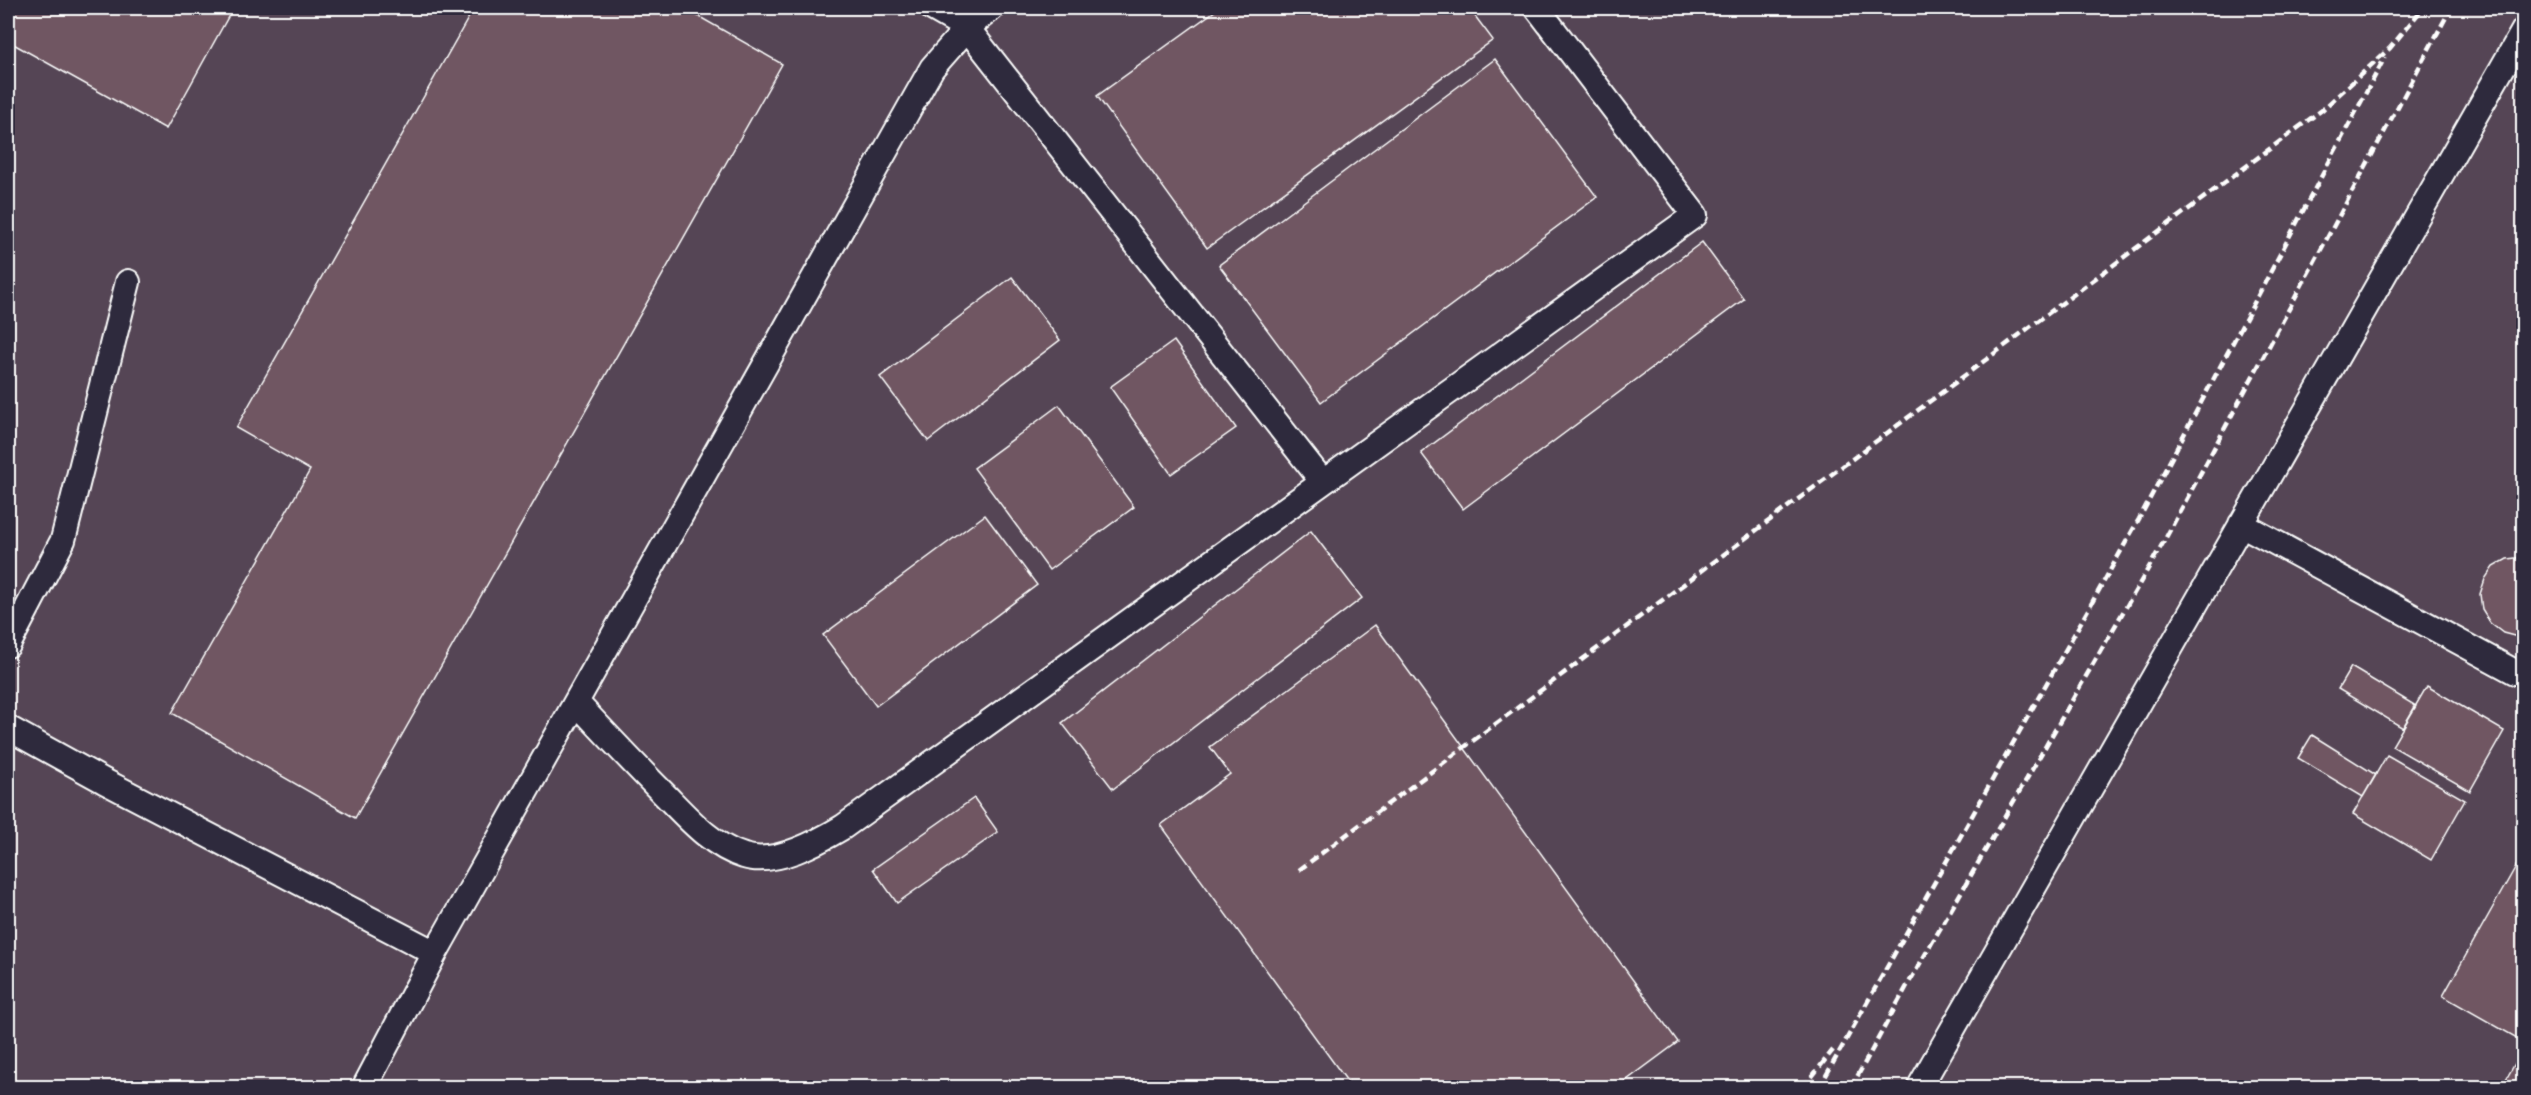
<svg xmlns="http://www.w3.org/2000/svg" width="2531" height="1095" viewBox="0 0 2531 1095" font-family="Pangolin,sans-serif">
<rect width="100%" height="100%" fill="#423848"/>
<filter id="ink" filterUnits="userSpaceOnUse"><feTurbulence type="fractalNoise" baseFrequency=".0167" numOctaves="2"/><feDisplacementMap in="SourceGraphic" scale="12" xChannelSelector="R" yChannelSelector="G"/><feConvolveMatrix kernelMatrix="1 2 1 2 8 2 1 2 1" color-interpolation-filters="sRGB"/></filter>
<g filter="url(#ink)">
<path fill="#544554" d="M8,8H2523V1087H8Z"/>
<path fill="#6f5762" stroke="#fff" stroke-width="1.5" d="M8,8H233L166,129L8,41Z
M474,8H684L782,64L355,818L172,713L310,470L236,428Z
M1219,8H1469L1493,40L1207,248L1097,96Z
M1495,59L1597,197L1321,402L1219,265Z
M1702,242L1744,299L1463,509L1421,453Z
M1012,277L1060,340L928,441L880,377Z
M1174,341L1236,428L1171,474L1110,387Z
M1059,405L1134,507L1049,570L974,468Z
M985,515L1037,585L876,706L823,635Z
M1311,531L1362,598L1113,789L1062,723Z
M2524,557V636L2518,637L2503,633L2490,623L2482,610L2480,594L2485,579L2493,567L2507,559Z
M1375,625L1678,1042L1616,1088H1352L1161,825L1230,774L1210,747Z
M2351,667L2416,706L2403,728L2338,689Z
M2427,686L2504,731L2470,791L2392,746Z
M2312,735L2376,775L2363,797L2298,758Z
M2387,755L2465,800L2431,860L2353,814Z
M974,798L998,832L897,903L873,869Z
M2524,852V1042L2443,996Z
M2524,1048V1088H2501Z"/>
<g fill="none" stroke-linecap="round" stroke-linejoin="round">
<defs>
<path id="service" d="M932,8L967,28L1323,482
M2241,524L2515,672L2524,673
M8,645L63,540L128,282
M576,702C604,732 632,762 662,792C685,815 711,846 744,856C774,866 818,842 843,827L1695,215L1537,8
M8,728L104,781L435,953
M364,1088L435,953L932,68L967,28L992,8
M1919,1088L2524,30"/>
</defs>
<use href="#service" stroke="#fff" stroke-width="28"/>
<use href="#service" stroke="#2f2a3d" stroke-width="24"/>
<path stroke="#fff" stroke-width="4.5" stroke-dasharray="9 4.5" stroke-linecap="butt" d="M1299,870L2322,110L2390,48L2423,8
M1803,1088L1833,1050
M1819,1088L2139,519L2385,57
M1851,1088L1907,986L2163,543L2451,8"/>
</g>
</g>
<rect width="2531" height="1095" fill="none" stroke="#2f2a3d" stroke-width="30"/>
<rect x="15" y="15" width="2501" height="1065" fill="none" stroke="#fff" stroke-width="2" filter="url(#ink)"/>
</svg>
